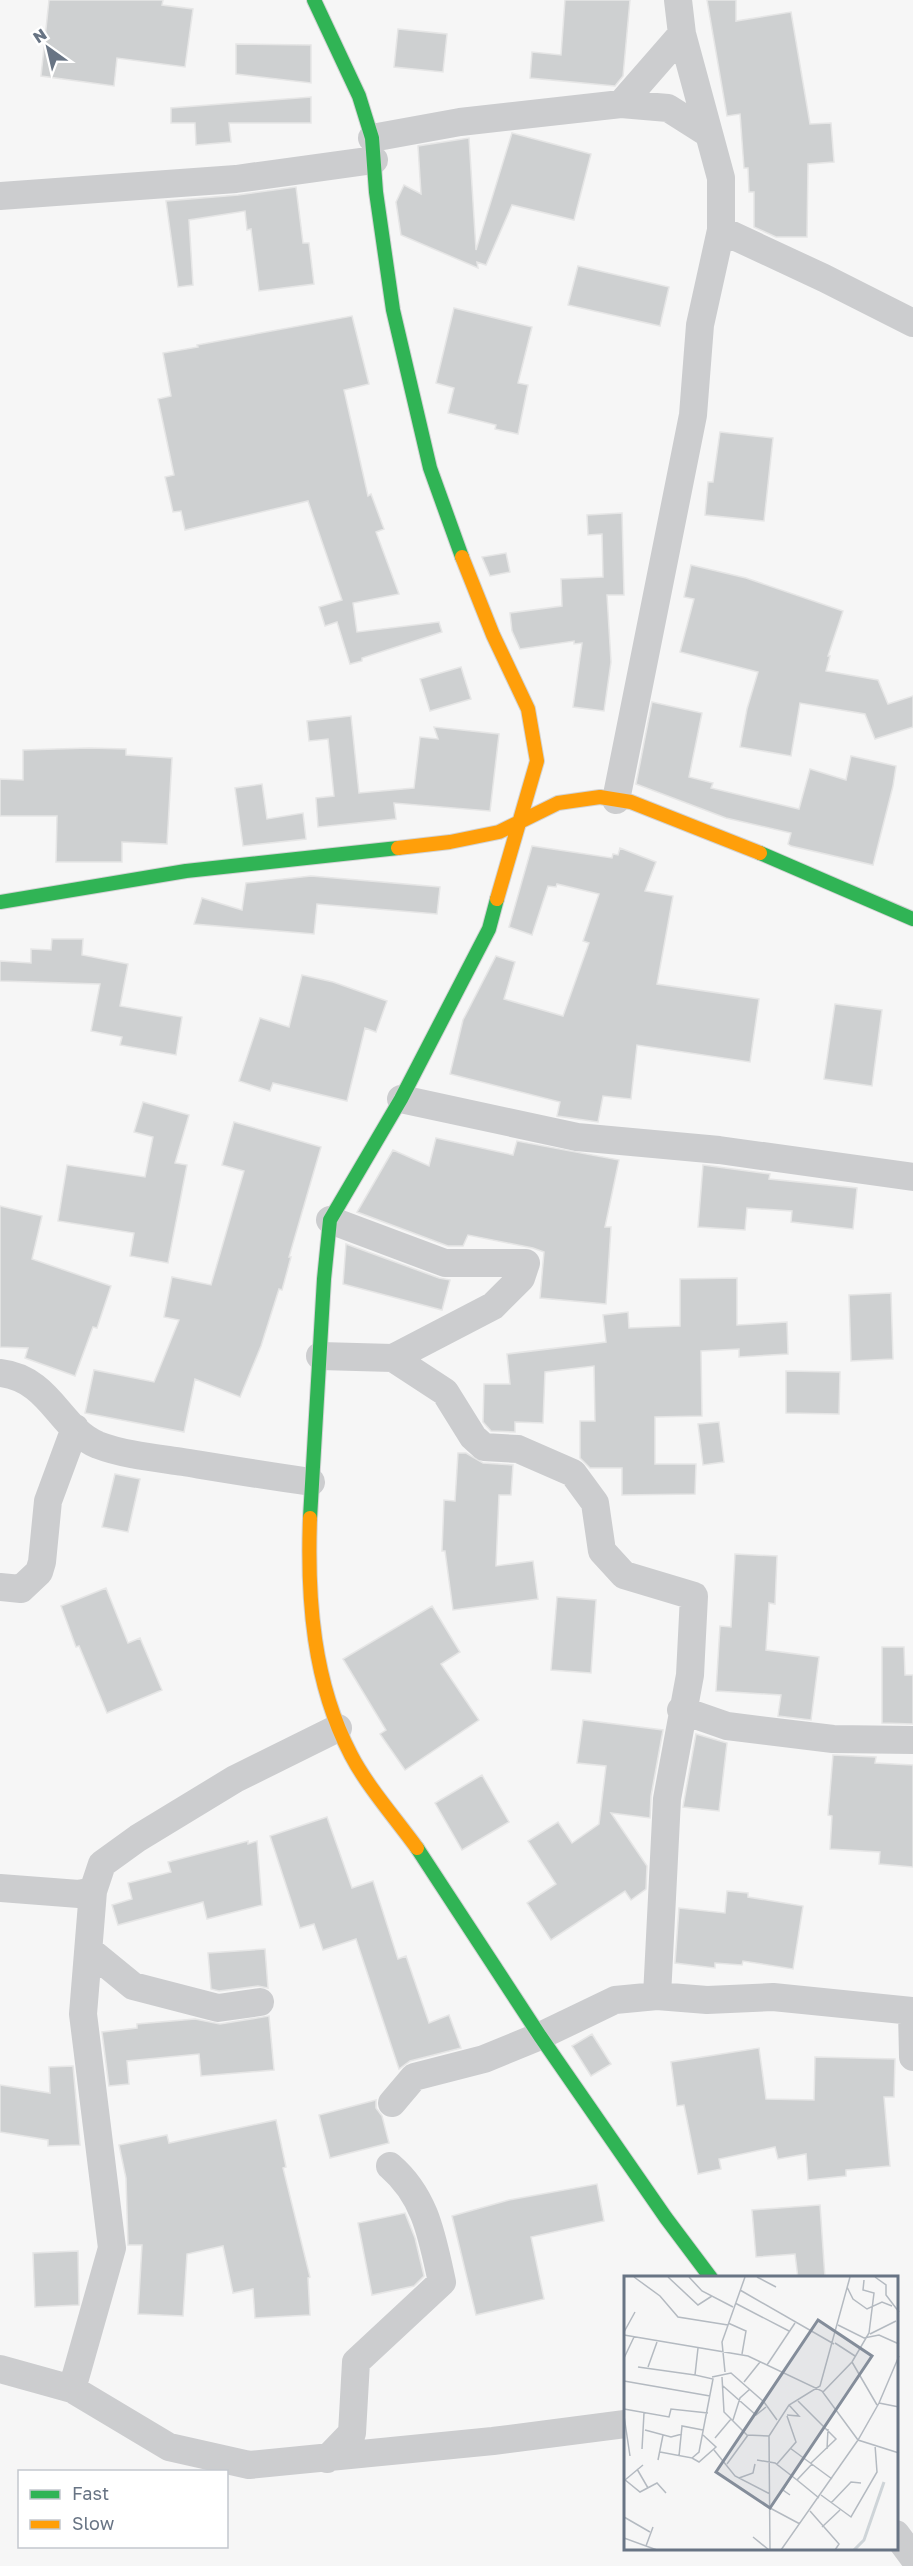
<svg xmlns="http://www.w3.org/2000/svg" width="913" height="2566" viewBox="0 0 913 2566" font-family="'Golos Text',sans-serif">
<rect width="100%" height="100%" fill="#f6f6f6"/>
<path fill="#ced0d1" stroke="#e6e6e6" stroke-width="1.5" d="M49,0H163L162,5L193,9L185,67L117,58L114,86L41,76Z
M565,0H630L623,76L615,86L530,78L532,52L561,55Z
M707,0H736V21L791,12L810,124L831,123L834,162L808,164L807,237H776L754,227V192H749L748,168H744L740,114L727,116Z
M398,29L447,34L443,72L394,67Z
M236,44L311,45V83L236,74Z
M311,97V123H229L231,142L196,145L195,123H171V108Z
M512,133L591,154L574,220L512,205L486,265L477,262L478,268L401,235L396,202L404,185L421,194L418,146L469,138L476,250Z
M296,187L303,243H309L314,284L259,291L251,229L247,230L245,211L189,220L193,285L178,287L166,201L238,195Z
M578,266L669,287L660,326L568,305Z
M454,308L532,327L518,383L528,385L518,434L495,429L496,425L448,413L454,388L436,383Z
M352,316L369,384L344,390L368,496L371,494L384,529L376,532L399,594L353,603L357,632L439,622L442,632L362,658V661L350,664L337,622L325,626L319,607L342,600L308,501L185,530L181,511L173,512L165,477L174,475L158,399L171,396L163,353L198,347L197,345Z
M720,432L773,438L764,521L705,515L708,482H713Z
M622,513L624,595H607L611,662L604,711L573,707L582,643L574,644V641L520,649L512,631L510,613L562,606L561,579L603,577L602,534L588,535L587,515Z
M506,553L510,572L490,576L482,557Z
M691,565L746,578L843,611L828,656H830L826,671L878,680L888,704L913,696V727L875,739L865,714L800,703L791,756L740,747L747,709L758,672L680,652L694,599L684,597Z
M461,667L471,699L430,711L420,679Z
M652,702L702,713L689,777L713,783L711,788L799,809L810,769L846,780L851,756L896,766L893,786L873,865L791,846L788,844L791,833L726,818L636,784Z
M351,716L359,793L414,788L420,737L438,739L434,727L499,734L490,811L394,803L396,819L318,827L316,798L334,796L328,739L309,741L307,721Z
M89,748L126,749V755L172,758L167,844L122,842V862H56L57,816H0V779L23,780V750Z
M262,784L267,819L303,813L306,839L243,846L235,788Z
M532,846L612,858L613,854L618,855L620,848L656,862L645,891L673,896L657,984L759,999L750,1062L637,1045L631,1099L603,1096L598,1122L557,1116L560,1102L450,1074L463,1020L496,956L515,962L504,999L563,1016L589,943L583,941L599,894L557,884L556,887L548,886L532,935L509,927Z
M311,876L440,887L437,914L317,904L314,934L194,924L202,898L242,910L246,883Z
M52,939H83L82,955L128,964L120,1006L182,1017L176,1055L120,1045L122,1037L91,1031L100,984L0,981V961L31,963V949L51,950Z
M302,975L333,982L387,1001L376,1032L365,1028L347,1101L273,1083L270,1091L239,1081L260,1018L289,1027Z
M835,1004L882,1010L872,1086L824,1079Z
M143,1102L189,1115L175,1163L187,1165L168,1263L130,1256L134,1233L58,1221L67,1165L145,1177L153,1137L134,1132Z
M234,1122L321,1147L289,1257H291L282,1290L279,1289L261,1346L240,1397L195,1379L184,1432L85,1413L94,1370L154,1382L179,1320L164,1317L172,1277L211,1285L244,1171L222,1165Z
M436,1138L513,1155L517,1141L619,1160L605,1227H611L606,1304L540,1298L544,1252L533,1248L468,1235L463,1246H448L357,1212L393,1150L429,1166Z
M703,1165L770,1174L769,1179L857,1188L853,1229L791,1222L792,1211L747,1208L745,1230L698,1227Z
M0,1206L42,1216L32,1259L111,1286L97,1328L93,1327L75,1376L25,1358L28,1348L0,1347Z
M346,1244L439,1278L450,1280L442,1310L343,1284Z
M737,1278V1325L787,1322L788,1354L739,1357V1349L701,1351L702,1416L655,1417V1464H696L695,1494L622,1495V1468H590L580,1458V1421H595L594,1366L545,1372L543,1423L515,1422V1432L491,1431L483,1422L484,1384H510L507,1354L606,1342L603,1315L628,1312L629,1328L680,1326V1279Z
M891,1293L893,1359L851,1361L849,1295Z
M786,1371L840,1372L839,1414L786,1413Z
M719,1422L724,1462L703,1465L698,1424Z
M458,1453H466L483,1463L513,1465L511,1495H499L496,1566L533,1561L538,1599L453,1610L445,1551H442L444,1500L455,1501Z
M115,1474L140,1479L128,1532L102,1527Z
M735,1554L777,1556L775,1604L769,1603L766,1650L819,1657L811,1720L778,1716L781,1695L716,1691L720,1626L731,1627Z
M106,1588L128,1643L140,1638L162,1690L107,1713L79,1646L76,1647L61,1606Z
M557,1597L596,1600L591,1673L551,1670Z
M432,1606L460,1652L441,1664L479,1720L405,1770L380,1734L386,1730L343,1659Z
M882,1647H904L905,1675H913V1724L882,1723Z
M583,1720L663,1730L651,1796L650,1818L611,1813L647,1866L646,1889L631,1900L625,1891L551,1940L527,1903L556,1884L528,1841L558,1822L572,1843L599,1824L606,1766L577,1763Z
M696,1734L727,1743L719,1811L683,1807Z
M833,1755L876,1757L875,1763L913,1765V1867L879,1864L880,1852L830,1849L832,1816L828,1815Z
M482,1775L509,1822L462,1850L435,1803Z
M327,1817L352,1888L373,1881L398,1959L406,1956L429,2023L449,2015L461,2048L410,2061L399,2069L356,1939L323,1950L314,1924L300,1928L270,1836Z
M248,1841V1844L257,1841L262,1905L207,1919L203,1902L118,1925L112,1905L132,1899L128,1883L171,1872L168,1862Z
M727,1891L748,1893V1897L803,1906L793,1969L743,1961L742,1965L715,1963V1968L675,1963L679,1908L725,1913Z
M265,1949L268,1988L258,1986L219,1991L211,1989L208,1953Z
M269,2016L274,2070L201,2076L199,2054L127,2061L129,2084L109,2086L102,2032L137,2028V2024L195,2019L220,2024Z
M592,2034L611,2064L591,2076L572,2046Z
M759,2048L766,2099L814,2100L815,2057L895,2059L894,2097H884L890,2166L846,2170V2176L808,2180L806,2154L778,2159L775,2147L719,2159L721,2169L698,2174L684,2105L677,2106L671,2062Z
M73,2066L80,2145L48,2146V2140L0,2132V2085L50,2093L49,2067Z
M376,2100V2108L382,2116L389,2143L330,2158L319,2115Z
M276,2120L286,2167L283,2168L310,2277L308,2278L310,2315L255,2318L253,2289L233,2293L223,2246L187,2254L183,2316L138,2314L142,2245H128L126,2178L119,2145L167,2135L169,2143Z
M597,2184L604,2221L531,2237L544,2299L476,2315L452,2216L509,2200Z
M820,2205L825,2278H798L795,2254L756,2257L752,2210Z
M405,2213L415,2238L424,2276L414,2286L372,2295L358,2223Z
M78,2251L79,2305L35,2307L33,2253Z"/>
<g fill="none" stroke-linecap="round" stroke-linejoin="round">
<defs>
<path id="fast" d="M314,0L359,96L372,138L376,192L393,310L430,468L462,557
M760,853L913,919
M0,902L186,871L398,848
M310,1518L324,1279L330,1220L401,1099L489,929L497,899
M417,1848L540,2036L666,2218L711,2278"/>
<path id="slow" d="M462,557L493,635L528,709L537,761L497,899
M398,848L450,842L499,832L558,803L600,797L631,802L760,853
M310,1518C307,1599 313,1682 351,1755C367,1786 396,1819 417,1848"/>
</defs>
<use href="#fast" stroke="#d2d3d4" stroke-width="16"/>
<use href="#slow" stroke="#d2d3d4" stroke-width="16"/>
<path stroke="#cccdcf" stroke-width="28" d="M621,104L682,34
M372,138L460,122L621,104L668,108L709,134
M0,196L236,179L374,160
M721,230L824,278L913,323
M616,800L693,415L700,325L721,230V178L682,34L678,0
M401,1099L577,1137L719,1150L913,1177
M320,1356L393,1358L493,1306L521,1278L526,1263H445L330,1220
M393,1358L445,1392L473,1437L484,1447L518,1449L573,1473L595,1503L602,1551L624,1575L694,1596L690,1675L667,1799L657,1996
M0,1373C51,1379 59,1429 98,1445C124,1455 156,1458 183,1462C226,1469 268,1476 311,1482
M0,1587L21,1589L39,1572L42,1562L48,1501L75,1428
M681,1710L727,1726L833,1739L913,1740
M0,1888L79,1894L93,1891L102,1864L138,1838L235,1779L338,1728
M89,1950L133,1986L218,2008L260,2002
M912,2011L913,2057
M392,2103L414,2077L484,2059L540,2036L615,2000L657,1996L707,2000L773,1997L913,2011
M0,2369L72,2389L169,2447L249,2465L493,2441L625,2424
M72,2389L112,2248L83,2014L93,1891
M327,2459L352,2433L356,2362L442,2282C432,2237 426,2197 390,2166
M896,2534L913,2557"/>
<use href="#fast" stroke="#30b455" stroke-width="14"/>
<use href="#slow" stroke="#ff9f0a" stroke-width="14"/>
</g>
<g transform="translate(624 2276)">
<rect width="274" height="274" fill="#f6f6f6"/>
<path fill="none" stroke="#ced4d8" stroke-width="3" d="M230,274L240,264L260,206"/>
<path fill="none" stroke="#b4bac1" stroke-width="1.5" d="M10,1L36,20L54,41L104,49M44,1L74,29L88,20M65,1L78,15L109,31M133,1L152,11M251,1L262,9V19L275,36M223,11L229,23L243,33L258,26L268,30M116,14L210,68M111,27L165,55M104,47L122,55L118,78M214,49L240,62L255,59L275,68M0,56L11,36M246,58L272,45M0,59L124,80L198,115L234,164L275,177M211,67L231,80M0,82L10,61M228,86L253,129M143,89L171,47M14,91L71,99M24,91L33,66M101,96L98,66L121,1M88,101L107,97L140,126L153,144M98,101L100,136L123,159L145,160M0,105L86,120M120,106L136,86M99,110L132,139L142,131M199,116L228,86L245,57L250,17L239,14L240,4M174,125L212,163L187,187M255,127L275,131M0,133L45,141L47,133L84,137M163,139L175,140L165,129M0,140L6,180M109,144L116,122L126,113M21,154L47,161L58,158M91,162L107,143M166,172L208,203M18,173L20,137M203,173L204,153M90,174L111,200L146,218M36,176L68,182L75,176L89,103L71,99L74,72M55,180L58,150L79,154M68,182L75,186L92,171L79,159M34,184L39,159M133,184L151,187L173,204M103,188L124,159M153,188L172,166L163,140M188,188L173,204L195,222M13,193L24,212M115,202L129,197L131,188M0,203L16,216L33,207L42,217M1,204L19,189M166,219L159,214L168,199M197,219L227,241L253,196L251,169M207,227L227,206L237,207M146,232L176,248M186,235L215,268L211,274M0,241L26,256M198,251L216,234M129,261L145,274M0,262L33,274M22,270L29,251M146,274L145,160L165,129L196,110L226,1M157,274L234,164L255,127L275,80"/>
<path fill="#848d9a" fill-opacity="0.15" stroke="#848d9a" stroke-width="3" d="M194,44L248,80L146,232L92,196Z"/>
<rect width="274" height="274" fill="none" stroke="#687484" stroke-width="3"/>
</g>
<rect x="18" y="2470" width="210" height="78" fill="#ffffff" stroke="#c3c7ce" stroke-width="1.5"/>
<rect x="30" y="2490" width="30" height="9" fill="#30b455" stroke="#c3c7ce" stroke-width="1.5"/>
<text x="72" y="2500" font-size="18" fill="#687484">Fast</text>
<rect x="30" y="2520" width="30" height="9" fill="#ff9f0a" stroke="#c3c7ce" stroke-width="1.5"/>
<text x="72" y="2530" font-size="18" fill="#687484">Slow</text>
<g transform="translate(48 48) rotate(326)" stroke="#ffffff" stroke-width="4.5" paint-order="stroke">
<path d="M0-4.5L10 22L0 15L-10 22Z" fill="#687484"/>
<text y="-9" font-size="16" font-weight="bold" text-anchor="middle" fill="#687484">N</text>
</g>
</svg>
